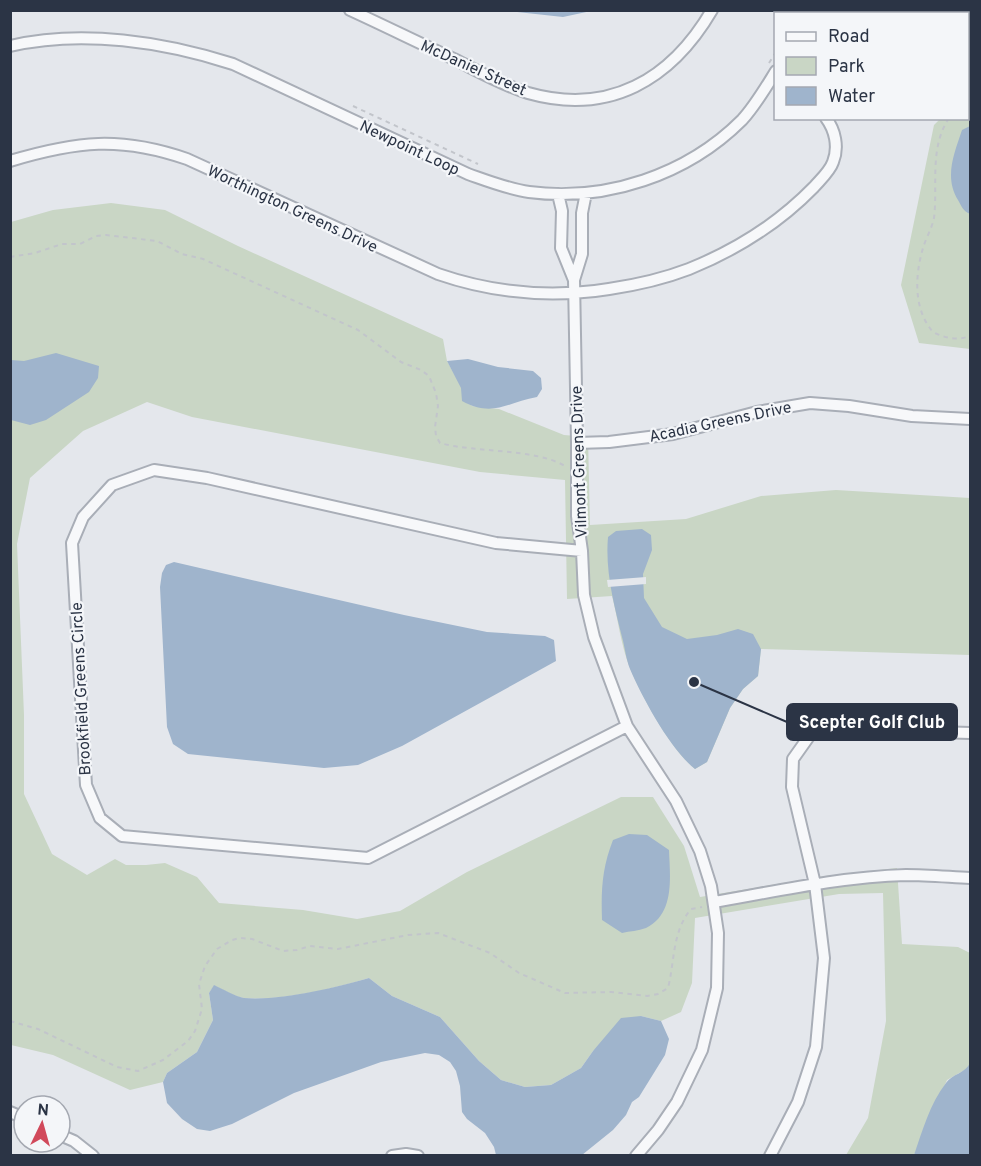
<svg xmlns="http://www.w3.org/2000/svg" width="981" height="1166" viewBox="0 0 981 1166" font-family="Overpass,sans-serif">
<rect width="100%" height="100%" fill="#e4e7ec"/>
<path fill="#c9d6c5" d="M968,101H970V349L919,343L901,285L934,125L940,119L968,118Z
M111,203L165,210L238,246L443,339L447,361L472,406L499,409L564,435L588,437L590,525L686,519L761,496L836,490L970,498V655L761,649L758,676L743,689L730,708L707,762L695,769C671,750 642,697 630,668C621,646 618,619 612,596L567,599L565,480L480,472L192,417L147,402L83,431L30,478L17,544L24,715V794L52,854L87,875L115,859L126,865H146L165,863L197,877L219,903L303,910L357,919L400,911L467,872L621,797H653L684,846L700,897L825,876L897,868L902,944L958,947L970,953V1063L968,1068L947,1080L914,1155H846L868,1118L886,1021L883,893L839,894L695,918L692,983L681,1012L661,1021L641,1016L593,1051L581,1068L551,1085L525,1087L501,1080L479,1061L440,1017L392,996L369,978C333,989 281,1001 244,998C234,997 223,989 214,986L209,993L213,1020L197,1052L167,1073L163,1082L130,1090L53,1055L11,1045V222L53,210Z"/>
<path fill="#9fb4cc" d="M508,11L591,10V11L563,17Z
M970,126V214C963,211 962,207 958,200C944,177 954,154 962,130Z
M56,353L99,366L98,378L89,392L46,420L30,425L11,420V360L24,361Z
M468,359L498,367L533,371L541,378L542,389L537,397C508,402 493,418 462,401L461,388L447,361Z
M642,529L651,535L652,550L643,574L644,598L662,627L687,639L717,635L738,629L753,634L761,649L758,676L743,689L730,708L707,762L695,769C670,749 643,699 630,669C626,659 625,648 622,637C614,605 605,571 608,537L616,531Z
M174,562L404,615L487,632L545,636L554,640L556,661L402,746L358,765L324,768L188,754L173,744L167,727L160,587L162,573L166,565Z
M629,834L647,835L669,850C670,877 675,914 646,928C638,931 630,931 622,933L602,920C601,890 602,868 613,840Z
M369,978L392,996L440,1017L479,1061L501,1080L525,1087L551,1085L581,1068L593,1051L621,1018L641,1016L661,1021L669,1039L665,1055L639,1097L632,1102L626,1115L613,1130L582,1155H496L494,1147L485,1133L467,1119L462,1112L460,1086L456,1071L450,1062L439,1055L425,1053L381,1062L294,1093L232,1124L210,1131L197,1129L182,1119L167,1103L163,1082L167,1073L197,1052L213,1020L209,993L214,985C223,989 234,996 244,998C280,1001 334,988 369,978Z
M970,1063V1155H914C922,1132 930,1103 946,1083C952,1074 966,1073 970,1063Z"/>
<path fill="#e4e7ec" d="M646,577V584L608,587L607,580Z"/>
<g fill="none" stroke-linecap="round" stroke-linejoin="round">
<defs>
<path id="street" d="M350,10C385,26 419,43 454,59C478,71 502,85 528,93C609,116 671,80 712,10
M849,10L854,14
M810,14L812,10
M10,46C82,29 165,42 233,64L468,174C488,181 508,189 529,192C606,202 687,175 742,120C755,106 766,87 776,71
M968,52L970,46
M968,81L970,82
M10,161C77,141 120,136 187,159L438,274C493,293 551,298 609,289C636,285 663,279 689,269C736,250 778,224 814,187C821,179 830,171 833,162C839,147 835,130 826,118
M586,193L582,213V254L574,280L577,443V516L582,551L584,595L594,637L627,726L676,801L700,851L711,886L718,933L717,988L702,1050L677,1102L658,1130L636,1156
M558,194L562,211L561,248L574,280
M577,443L609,442L673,434L757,412L810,403L849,406L912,416L970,419
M582,551L496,543L207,478L154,470L112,485L83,517L72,543L86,785L100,818L122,836L368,858L627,726
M714,902C777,891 841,877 906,875C927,875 949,877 970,878
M10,1112L24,1118
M60,1135L74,1141L93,1156
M392,1156L406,1154L418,1156
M770,1156L798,1102L816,1047L824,958L815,884L792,787L793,759L810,735L835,729L970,733"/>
</defs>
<use href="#street" stroke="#a9aeb7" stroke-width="14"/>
<path stroke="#c2c5cb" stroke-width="2" stroke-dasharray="4.5 4.5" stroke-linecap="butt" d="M769,63L776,52
M968,105L970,104
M353,106L478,164
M949,118C929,148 938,185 934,218C932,228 926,238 923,248C915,275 913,309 933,332C945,338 957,341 970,336
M10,257L35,253L62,244H80L96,236L106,235L157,241L182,254L203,259L358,330L401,362L421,370L429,376L436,393L438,406L435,427L436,436L440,443C476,453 534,448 565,466
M10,1021L38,1029L117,1067L138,1071L163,1060L188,1041L195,1031L202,1009L199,984L205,966L217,949L232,940L240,938L252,939L283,951L297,950L310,946L338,949L408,935L438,933L490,953L519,973L565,993L611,992L647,996L658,994L668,988C675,960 672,932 691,909L702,907"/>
<use href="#street" stroke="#f7f8fa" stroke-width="10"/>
</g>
<g text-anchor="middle" stroke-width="4.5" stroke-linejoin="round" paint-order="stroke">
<g font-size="16" fill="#2b3445" stroke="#f4f6f9">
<text transform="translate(474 67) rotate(24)" y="6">McDaniel Street</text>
<text transform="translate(410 147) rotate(25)" y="6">Newpoint Loop</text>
<text transform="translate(293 208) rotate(25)" y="6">Worthington Greens Drive</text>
<text transform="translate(720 421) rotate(-12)" y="6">Acadia Greens Drive</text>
<text transform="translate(578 462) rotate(-92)" y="6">Vilmont Greens Drive</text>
<text transform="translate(80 689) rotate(-93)" y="6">Brookfield Greens Circle</text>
</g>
</g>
<path fill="none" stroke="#2b3445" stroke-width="2" d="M694 682L787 722"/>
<circle fill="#2b3445" stroke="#f4f6f9" stroke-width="2" cx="694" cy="682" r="6"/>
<rect fill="#2b3445" stroke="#2b3445" stroke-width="2" x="787" y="704" width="170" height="36" rx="6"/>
<g font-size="18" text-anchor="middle" font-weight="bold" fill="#fff">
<text x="872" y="728">Scepter Golf Club</text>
</g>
<rect width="981" height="1166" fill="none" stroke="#2b3445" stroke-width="24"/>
<rect x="774" y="12" width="195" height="108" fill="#f4f6f9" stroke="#a4a8b1" stroke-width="1.5"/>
<rect x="786" y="32" width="30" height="9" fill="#f7f8fa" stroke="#a4a8b1" stroke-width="1.5"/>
<text x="828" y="42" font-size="18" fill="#2b3445">Road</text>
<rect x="786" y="57" width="30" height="18" fill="#c9d6c5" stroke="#a4a8b1" stroke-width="1.5"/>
<text x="828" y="72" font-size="18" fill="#2b3445">Park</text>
<rect x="786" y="87" width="30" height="18" fill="#9fb4cc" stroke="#a4a8b1" stroke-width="1.5"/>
<text x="828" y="102" font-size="18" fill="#2b3445">Water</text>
<g transform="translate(42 1124) rotate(5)"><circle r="28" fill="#f4f6f9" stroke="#a4a8b1" stroke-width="1.5"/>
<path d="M0-4.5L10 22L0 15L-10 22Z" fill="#d1495b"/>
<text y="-9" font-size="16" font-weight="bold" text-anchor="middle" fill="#2b3445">N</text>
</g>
</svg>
